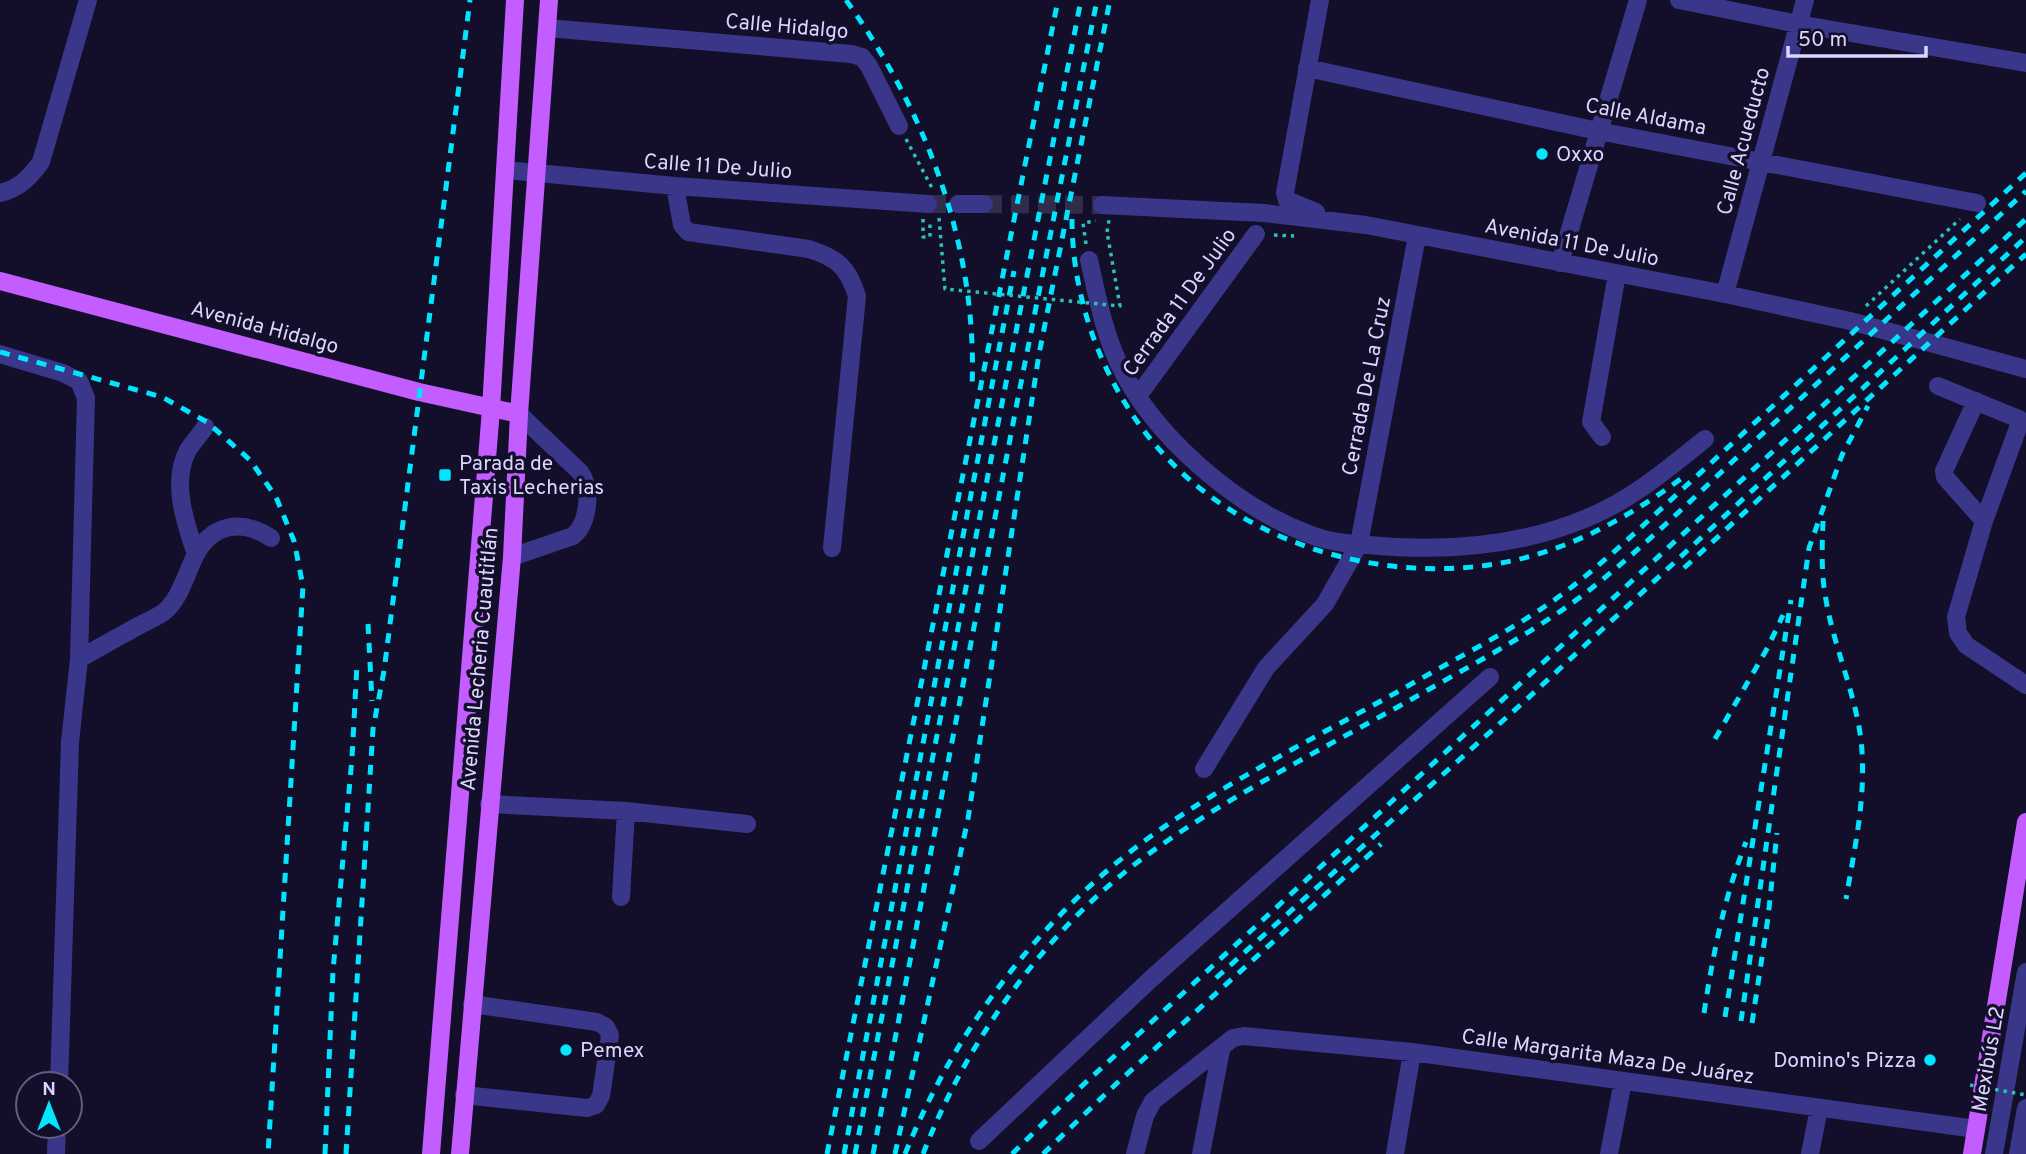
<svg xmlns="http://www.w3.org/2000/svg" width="2026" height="1154" viewBox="0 0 2026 1154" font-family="Overpass,sans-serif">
<rect width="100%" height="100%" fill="#130e29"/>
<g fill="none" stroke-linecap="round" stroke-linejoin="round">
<path stroke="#312c49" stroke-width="18" stroke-dasharray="18 9" stroke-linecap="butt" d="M928,204H958
M984,204L1102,205"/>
<path stroke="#29c1b8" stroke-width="3.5" stroke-dasharray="3.5 5" stroke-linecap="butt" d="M906,139L932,188
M923,219V237H930V220
M1107,232L1109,220
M1274,235L1294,236
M1086,244L1083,223L1096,221
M1866,306L1960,219"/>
<path stroke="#3a378a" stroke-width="18" d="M1679,0L1798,24L2026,63
M547,28L851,54L862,57L869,66L899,126
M1307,68L1598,131L1977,203
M505,170L675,186L928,204
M675,186L682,225L688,232L809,249C837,258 848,267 857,296L832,548
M0,193C19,189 30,177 41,162L88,0
M958,204H984
M1102,205L1264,213L1366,225L1725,294L1850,321L2026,369
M1316,212L1287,200L1285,193L1320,0
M1089,260C1097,295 1103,329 1118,362C1152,435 1235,507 1311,535C1329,542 1349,544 1368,545C1441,552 1518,547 1587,518C1631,500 1668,469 1705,439
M1560,263L1638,0
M1725,294L1805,0
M0,354L63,373L79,381L86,398L79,659L70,742L59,1084
M1938,386L2019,419V425L1984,521L1956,617L1958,633L1966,645L2026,685
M1138,396L1256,234
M1976,401L1944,471L1945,477L1984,521
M1602,437L1591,422L1617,274
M196,554C185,523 171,481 188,450C193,442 200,435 205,427
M512,557L573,536C589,523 592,488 580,472L519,414
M79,659C100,647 120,636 140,625C148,621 157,617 164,612C180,599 186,574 195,556C212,523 242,519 271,538
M1204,769L1266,668L1325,604L1359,544L1417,236
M489,804L626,811L747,824
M621,897L626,811
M464,1095L587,1108L596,1105L601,1096L610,1035L606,1027L597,1022L472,1004
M979,1141L1152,978L1490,677
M56,1154L57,1126
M1135,1154L1145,1116L1153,1101L1233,1038L1244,1036L1412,1052L1976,1129
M1201,1154L1221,1050
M1395,1154L1412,1052
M1609,1154L1623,1081
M1810,1154L1819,1108
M1994,1154L2026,972
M2018,1154L2026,1108"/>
<path stroke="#c35dff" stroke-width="18" d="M0,281L419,392L519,414
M431,1154L491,409L515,0
M460,1154L512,557L519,414L549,0
M1972,1154L2026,822"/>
<path stroke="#02e5ff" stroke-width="5" stroke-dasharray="10 9" stroke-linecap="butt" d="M846,0C927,113 978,248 972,388
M1072,219C1072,306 1108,397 1169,460C1251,546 1385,584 1501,563C1568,551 1628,518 1682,478
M0,352L162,397L207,422L250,460L276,497L294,541L303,586L268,1154
M1823,521C1822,547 1821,574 1826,600C1834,647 1855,692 1861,740C1867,794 1855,846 1846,899
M1684,568L2026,254
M368,624L372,701
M1715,739L1768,647L1783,615
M1216,978L1527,699L2026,237
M1704,1013C1713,954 1724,898 1746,842
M1725,1017L1791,600
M1741,1021L1809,548L1842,455L1868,406
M1752,1023L1768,918L1777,833
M325,1154L333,971L352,758L357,664
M346,1154L373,729L384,671L470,0
M827,1154L1058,0
M844,1154L1014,271
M855,1154L1081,0
M873,1154L1016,408L1097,0
M895,1154L968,819L1039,354L1110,0
M905,1154C954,1032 1037,921 1143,842C1223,783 1313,739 1399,691C1449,662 1502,636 1550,603C1576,585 1600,564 1624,543L2026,173
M923,1154C967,1040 1045,931 1143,858C1229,795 1327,747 1419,695C1473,664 1529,635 1579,598C1638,553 1691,500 1746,449C1839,363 1933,277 2026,191
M1012,1154L1071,1096L2026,219
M1043,1154L1116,1084L1381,844"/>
<path stroke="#29c1b8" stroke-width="3.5" stroke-dasharray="3.5 5" stroke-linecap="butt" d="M939,218L945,289L1120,306L1107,232
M1970,1085L2026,1095"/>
</g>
<g fill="#02e5ff" stroke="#130e29" stroke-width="2.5">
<circle cx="1542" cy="154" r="7"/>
<rect x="438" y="468" width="14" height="14" rx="3.5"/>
<circle cx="566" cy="1050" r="7"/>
<circle cx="1930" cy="1060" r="7"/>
</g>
<g text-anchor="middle" stroke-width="7" stroke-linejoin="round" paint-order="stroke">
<g font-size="21" fill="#dbd6ff" stroke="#130e29">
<text transform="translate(787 26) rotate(5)" y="7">Calle Hidalgo</text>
<text transform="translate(1646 116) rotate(11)" y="7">Calle Aldama</text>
<text transform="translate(1743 141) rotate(-75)" y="7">Calle Acueducto</text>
<text transform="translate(718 166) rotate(4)" y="7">Calle 11 De Julio</text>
<text transform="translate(1572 242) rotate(11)" y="7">Avenida 11 De Julio</text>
<text transform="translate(1179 302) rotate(-54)" y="7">Cerrada 11 De Julio</text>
<text transform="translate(265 327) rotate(15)" y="7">Avenida Hidalgo</text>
<text transform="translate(1366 386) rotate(-79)" y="7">Cerrada De La Cruz</text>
<text transform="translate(479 659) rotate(-85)" y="7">Avenida Lecheria Cuautitlán</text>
<text transform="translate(1608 1056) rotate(8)" y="7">Calle Margarita Maza De Juárez</text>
<text transform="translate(1988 1059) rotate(-80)" y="7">Mexibús L2</text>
</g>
<g font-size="21" fill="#dbd6ff" stroke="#130e29" text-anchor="start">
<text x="1556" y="161">Oxxo</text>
<text x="459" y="470">Parada de<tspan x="459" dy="24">Taxis Lecherias</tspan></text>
<text x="580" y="1057">Pemex</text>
<text x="1916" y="1067" text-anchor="end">Domino's Pizza</text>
</g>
</g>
<g transform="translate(49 1105)"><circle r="33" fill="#130e29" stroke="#635e7f" stroke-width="2"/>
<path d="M0-5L12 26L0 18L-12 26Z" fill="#02e5ff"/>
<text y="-10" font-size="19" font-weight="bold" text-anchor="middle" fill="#dbd6ff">N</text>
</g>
<path d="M1788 46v10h138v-10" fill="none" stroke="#dbd6ff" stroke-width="3.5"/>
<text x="1798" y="46" font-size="21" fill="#dbd6ff" stroke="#130e29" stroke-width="5" paint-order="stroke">50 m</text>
</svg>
